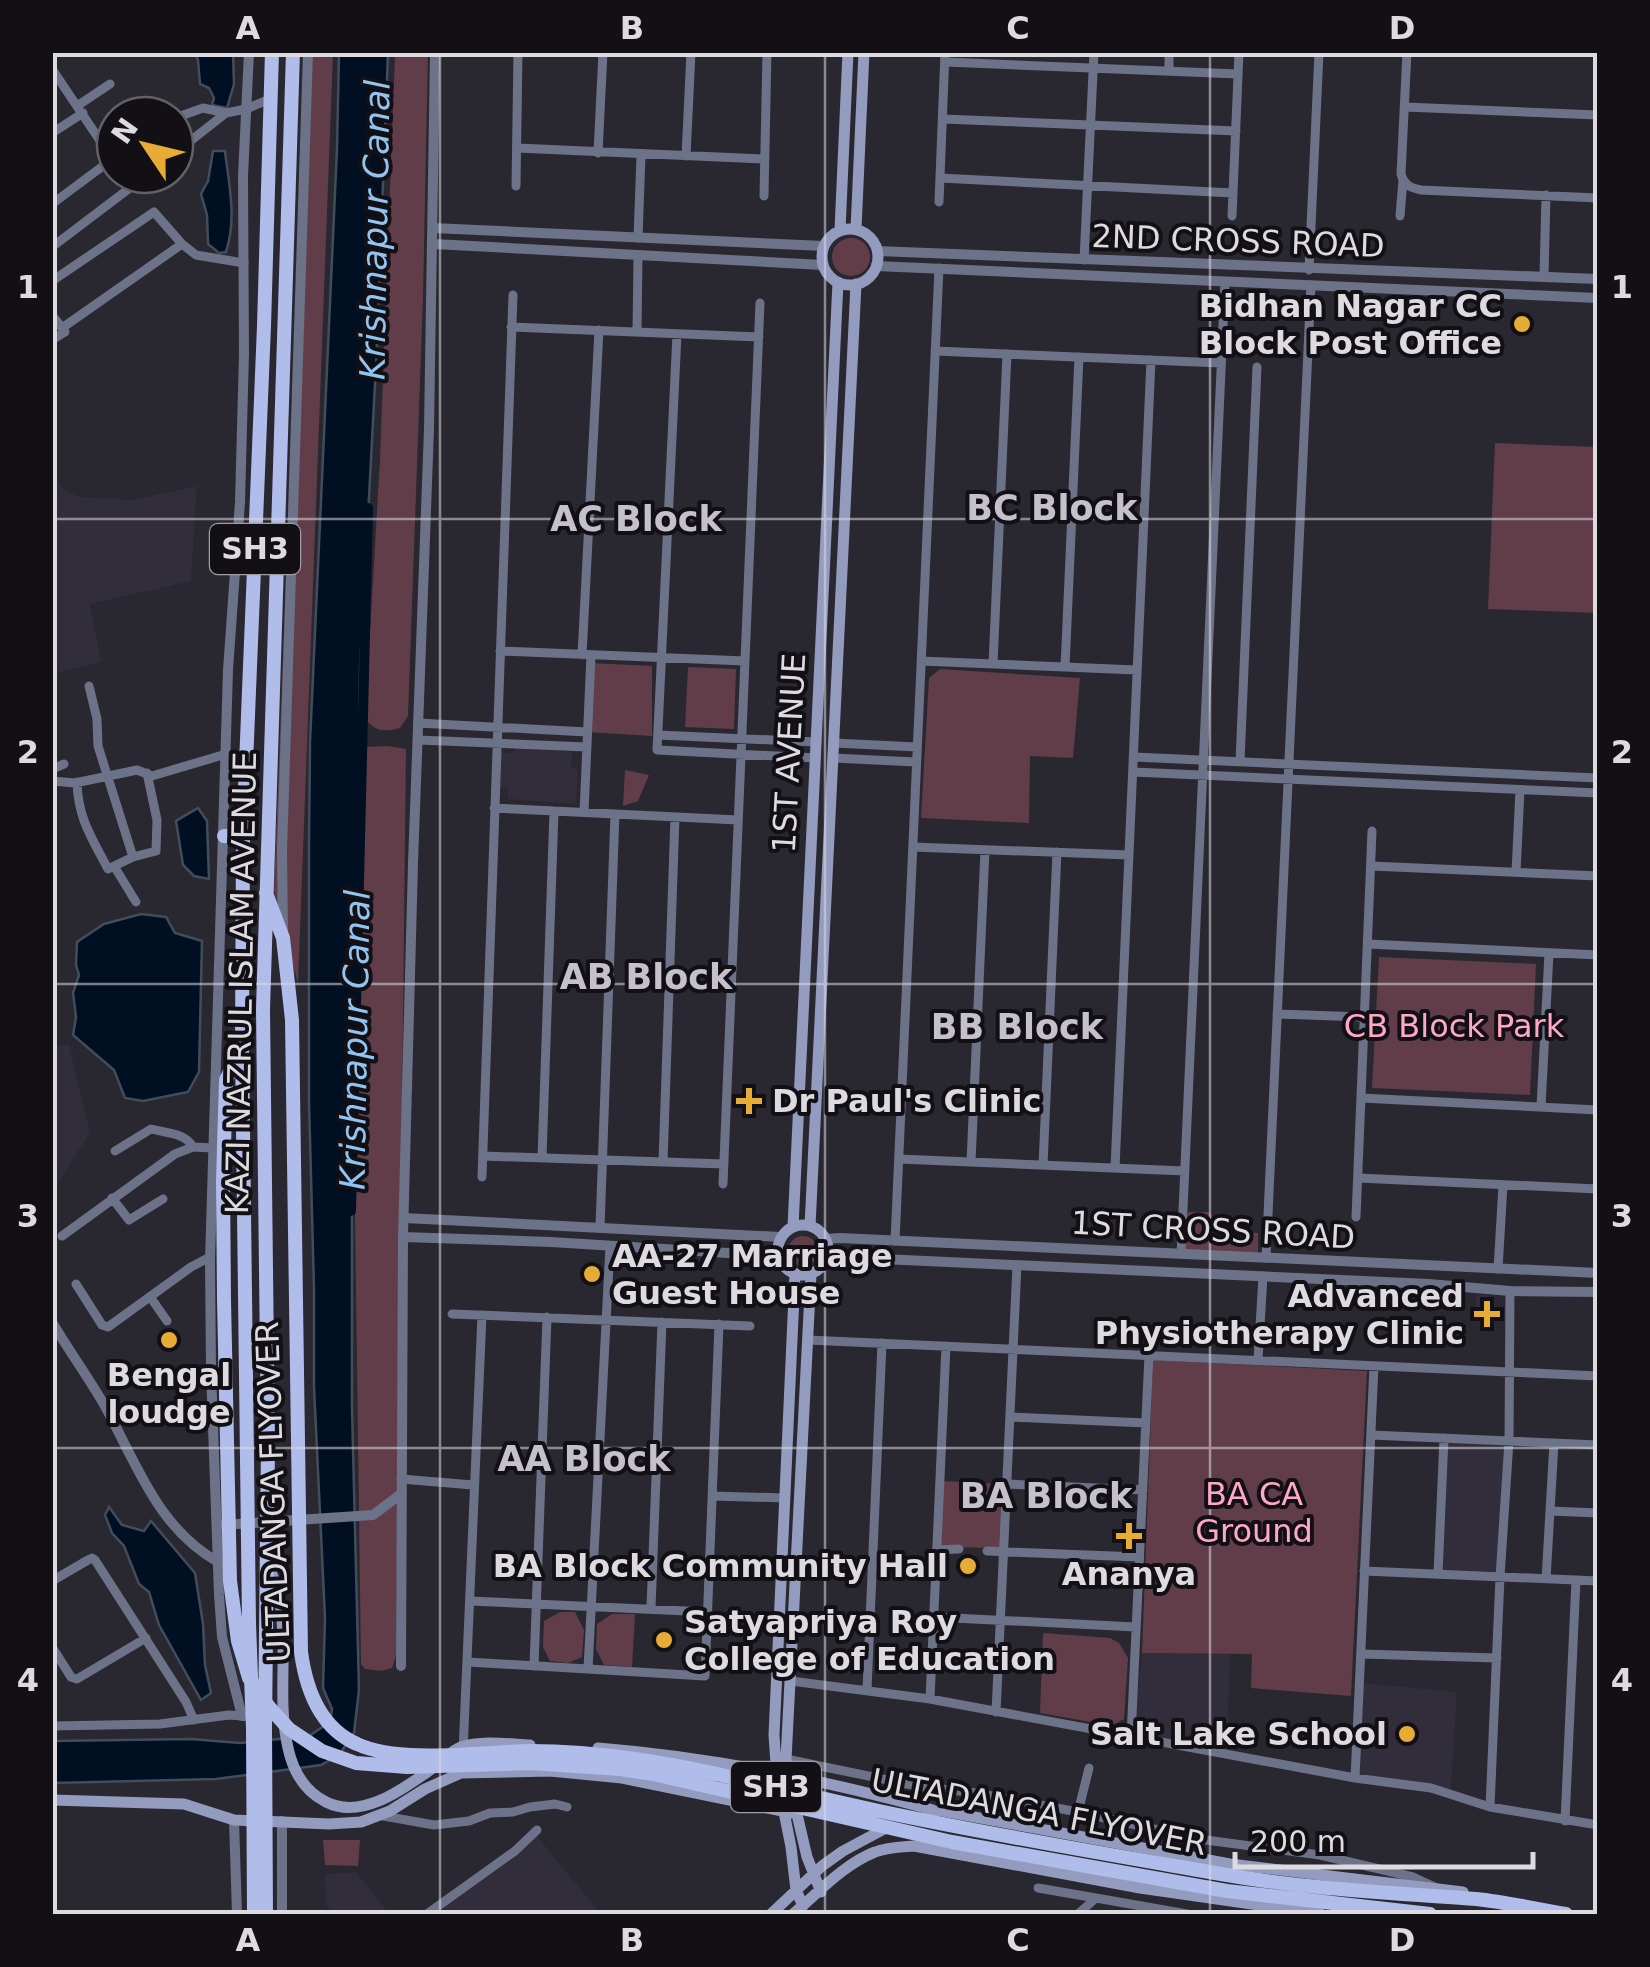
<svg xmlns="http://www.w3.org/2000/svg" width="1650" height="1967" viewBox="0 0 1650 1967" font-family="'DejaVu Sans',sans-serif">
<rect width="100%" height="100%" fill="#29272f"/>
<path fill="#322d3b" d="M53,473L64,490L79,497L133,500L197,486L191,581L90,604L101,662L53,674Z
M515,748L573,752L571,768L578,769L576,804L508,799V788L498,787L500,752L514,753Z
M69,1045L90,1133L53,1190V1046Z
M1476,1295H1488V1307L1497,1306L1498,1321L1477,1322Z
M1446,1441L1505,1445L1496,1574L1441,1572Z
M1142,1653L1230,1654L1227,1750L1134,1734Z
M1363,1683L1457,1692L1451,1790L1357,1776Z
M535,1834L601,1914H435L518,1855Z
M356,1872L390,1914H334L326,1905L325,1874Z"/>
<path fill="#603d49" d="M306,53H333L298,984L274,891Z
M395,53H428L423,298L408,716L400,728C385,732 376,732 365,719L380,459Z
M832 257a19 19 0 1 1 38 0a19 19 0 1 1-38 0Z
M1495,443L1597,447V613L1488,609Z
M591,663L652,666V736L587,732Z
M688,667L736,669L734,729L685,727Z
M940,669L1080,678L1073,758L1030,756L1029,823L921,818L929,678Z
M388,746L406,749L396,1656L392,1668L382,1671L365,1669L361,1664L355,1215L362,753L366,747Z
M625,770L649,775L638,801L623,806Z
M1379,957L1536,964L1530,1095L1372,1088Z
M1188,1212H1211L1215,1240H1239L1241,1232L1258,1233V1255L1184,1252Z
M788 1251a15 15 0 1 1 30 0a15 15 0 1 1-30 0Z
M1153,1360L1367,1371L1351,1696L1251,1688L1252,1654L1142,1653Z
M942,1481L1003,1484L1000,1548L939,1547Z
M560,1612H575L584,1630L582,1657L568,1663L550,1661L543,1647L544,1621Z
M612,1614H635L632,1667L604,1665L596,1649L597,1624Z
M1043,1633L1110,1638L1119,1643L1128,1658L1124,1719L1115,1724L1108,1725L1040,1713Z
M323,1840H360L358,1866L325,1865Z"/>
<path fill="#001022" stroke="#424d5b" stroke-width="2.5" d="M195,53H233L234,84L227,108L212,105L214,98L209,88L200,84L198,60Z
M339,53H388L376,365L360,668L357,917L352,1085V1408L359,1690L354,1733L339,1755L321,1765L216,1779L53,1783L52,1741L191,1739L240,1743L309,1736L327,1724L331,1716L332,1709L323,1688L325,1618L314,1387V1289L309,1102V844L310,742L337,149Z
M213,151H225C229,185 237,219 226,252L219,253L208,244L207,215L201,194L208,181Z
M198,808L207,821L209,879L194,876L183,865L176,821Z
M141,914L166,917L175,933L202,941L199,1072L188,1092L143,1101L125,1098L114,1070L73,1035L76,1017L73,993L79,975L76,965L77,942L104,924Z
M109,1507L122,1525L144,1531L151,1521L195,1573L203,1624L205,1665L211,1693L201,1700L159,1625L149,1592L139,1584L124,1546L112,1533L105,1515Z"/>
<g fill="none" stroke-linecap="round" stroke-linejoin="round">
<path stroke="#001022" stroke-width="10" d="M351,1211L368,508"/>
<path stroke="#6c7288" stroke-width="9" d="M1407,52L1401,174C1404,185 1411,188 1421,190L1598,198
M945,62L1238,74
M52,69L115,163
M1169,71V52
M77,106L110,84
M1405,107L1598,115
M175,118L203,108L226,113
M943,119L1236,131
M52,133L83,113
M517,148L763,159
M175,153L226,113L246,109L270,99
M598,153L603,52
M686,156L691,52
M940,178L1233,193
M516,186L518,52
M764,196L767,52
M939,202L945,52
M52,204L115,157
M1232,216L1239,52
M1400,216L1403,180
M638,238L641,155
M52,247L147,175
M1084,260L1094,52
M1309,270L1319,52
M1544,277L1546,195
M52,281L154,212L182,244L196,255L244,263
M52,315L65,332L52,340
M511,327L759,337
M62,328L182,244
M637,332L638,256
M677,334L657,750L816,758
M935,351L1221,363
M500,651L745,661
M582,655L599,330
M921,661L1137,670
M993,664L1007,354
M1065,667L1079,357
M89,686L97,719L98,746L133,857
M418,723L587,732
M658,735L817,742
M418,740L587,747
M834,743L917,747
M1134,757L1598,778
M833,758L916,762
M1240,761L1257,367
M52,769L64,764
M1133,772L1598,793
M52,781L75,783L137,770L152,776L226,754
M77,782C78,819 92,838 108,869L133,857L156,851L157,820L147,773
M494,808L738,820
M584,812L591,655
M913,847L1129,855
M114,866L136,902
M1371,866L1598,876
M1516,872L1520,790
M1368,944L1598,955
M1277,1014L1364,1017
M1361,1098L1598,1110
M1541,1107L1549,953
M115,1151L151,1129C166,1133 186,1133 193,1147
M483,1156L724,1164
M542,1158L554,811
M899,1159L1185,1171
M663,1162L675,817
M971,1162L985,850
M1043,1165L1057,852
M1115,1168L1151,360
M482,1177L513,295
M1358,1178L1598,1189
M723,1184L760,303
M112,1198L129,1220L163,1199
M1356,1217L1372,831
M600,1227L615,814
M62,1236L175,1154L193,1147L213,1148
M895,1241L939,268
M1181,1254L1225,282
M1266,1258L1311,285
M1498,1269L1503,1185
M76,1284L102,1325L108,1327L191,1267L210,1257
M151,1298L167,1321
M452,1314L750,1326
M808,1340L1598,1376
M1258,1360L1263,1276
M1010,1417L1146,1423
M1371,1435L1598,1445
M1554,1443L1550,1511L1598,1513
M401,1479L473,1485
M1007,1484L1143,1490
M712,1496L785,1498
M937,1550L959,1549
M987,1551L1139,1557
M1364,1571L1598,1581
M1438,1574L1444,1438
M1546,1579L1550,1511
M52,1581L88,1560L92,1558L95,1560L186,1702L194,1720
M470,1601L708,1612
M651,1608L662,1322
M933,1617L1136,1627
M52,1647L71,1677L77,1679L146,1638
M1361,1654L1497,1658
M468,1662L705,1676L719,1324
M534,1666L547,1317
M588,1669L610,1246
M791,1681L930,1699L1355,1778L1431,1788L1490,1807L1598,1825
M867,1690L882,1343
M930,1699L946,1346
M996,1712L1017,1265
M52,1726L160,1724L229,1715L242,1716
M1131,1737L1149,1355
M463,1752L482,1315
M786,1759L917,1786L976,1793L1078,1812L1198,1839L1320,1855L1413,1877L1437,1888
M1355,1778L1374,1366
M1490,1807L1500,1577L1509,1441L1510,1291
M1078,1812L1089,1768
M378,1815L434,1825L469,1821L490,1813L513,1812L530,1807L555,1804L567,1807
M1565,1821L1576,1580
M1038,1888L1096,1898
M427,1914L515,1851L537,1830
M1078,1914L1096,1898L1187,1914"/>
<path stroke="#6c7288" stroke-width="10" d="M249,52L243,176L244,353L240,502L228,670L210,1260L211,1370L219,1595L222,1637L242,1716H253
M433,228L824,246
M434,244L823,265
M877,251L1598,279
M876,266L1598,298
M283,931L282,851L308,52
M404,1218L781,1237
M403,1237L551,1242L778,1256
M825,1239L840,1238L1598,1273
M826,1258L839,1257L1429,1284L1510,1291L1598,1292
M52,1322C69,1351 89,1378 106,1408C137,1465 158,1528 218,1562
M222,1525L373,1515L401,1494
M401,1666L403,1237L413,863L429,429L435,52
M234,1820L237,1914
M282,1821V1914"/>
<path stroke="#939cbf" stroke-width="11" d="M856,229L864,52
M822 257a28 28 0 1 1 56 0a28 28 0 1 1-56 0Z
M840,230L848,52
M778 1250a25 25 0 1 1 50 0a25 25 0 1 1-50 0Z
M810,1226L856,284
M793,1227L838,282
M269,1566C273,1577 279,1590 280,1602C288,1651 277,1700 288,1748C293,1771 304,1791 326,1802C364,1821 407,1786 437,1765C445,1759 452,1750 461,1747C482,1740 509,1744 530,1745
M598,1748C711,1757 824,1780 933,1810
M777,1779L774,1735L795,1274
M791,1782L786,1759L811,1274
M52,1800L184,1804L234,1820L329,1824L361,1822L390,1811L425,1789L461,1773L550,1771L622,1778L797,1814
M783,1807L791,1847L796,1890L803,1906
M796,1810L807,1857L821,1892
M928,1811H942L1230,1864L1463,1892
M771,1914L822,1866L843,1851L888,1827
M793,1914C818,1893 844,1864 875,1852C887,1847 900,1847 914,1846L1140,1888L1321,1914"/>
<path stroke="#b0bcea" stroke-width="14" d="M224,836L243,837
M266,893L283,938L292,1020L301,1652C306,1689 320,1728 357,1744C400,1764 482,1752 530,1751C565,1751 600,1754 635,1759C718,1771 797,1794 879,1811C992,1835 1106,1854 1221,1874C1305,1889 1391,1893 1476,1899C1506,1902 1536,1909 1566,1914
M242,1046L226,1080L223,1181L224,1300L230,1581L238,1641L249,1678L269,1707L289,1729L322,1751L356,1763L407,1767L531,1763L620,1769L653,1774L952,1842L1092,1867L1227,1891L1430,1914
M254,1914L253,1729L249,1624L242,1046L243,837L264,326L272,52
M266,1914L265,1728L268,1443L263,1009L293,52"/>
</g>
<path fill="none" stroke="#dddbe0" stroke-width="2.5" stroke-opacity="0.55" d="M440,52V1914M825,52V1914M1210,52V1914M52,519H1598M52,984H1598M52,1448H1598"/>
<g fill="#e6ac36" stroke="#121014" stroke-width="4">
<circle cx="1522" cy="324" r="10"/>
<path d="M744 1086h10v10h10v10h-10v10h-10v-10h-10v-10h10z"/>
<circle cx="592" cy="1274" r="10"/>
<path d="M1482 1299h10v10h10v10h-10v10h-10v-10h-10v-10h10z"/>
<circle cx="169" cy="1340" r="10"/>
<path d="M1124 1521h10v10h10v10h-10v10h-10v-10h-10v-10h10z"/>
<circle cx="968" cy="1566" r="10"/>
<circle cx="664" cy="1640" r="10"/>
<circle cx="1407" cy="1734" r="10"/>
</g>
<g text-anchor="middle" stroke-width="8" stroke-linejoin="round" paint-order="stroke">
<g fill="#121014" stroke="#a09ea3" stroke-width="2.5">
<rect x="210" y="524" width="90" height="50" rx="8"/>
<rect x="731" y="1762" width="90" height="50" rx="8"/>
</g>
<g font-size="30" font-weight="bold" fill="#dddbe0">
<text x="255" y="559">SH3</text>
<text x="776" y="1797">SH3</text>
</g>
<g font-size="32" fill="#dddbe0" stroke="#121014">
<text transform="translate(1238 241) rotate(2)" y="11">2ND CROSS ROAD</text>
<text transform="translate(789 753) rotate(-87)" y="11">1ST AVENUE</text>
<text transform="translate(241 983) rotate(-89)" y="11">KAZI NAZRUL ISLAM AVENUE</text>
<text transform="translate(1213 1230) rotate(3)" y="11">1ST CROSS ROAD</text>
<text transform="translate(273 1492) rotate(-92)" y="11">ULTADANGA FLYOVER</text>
<text transform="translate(1039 1812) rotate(11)" y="11">ULTADANGA FLYOVER</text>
</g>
<g font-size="32" font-weight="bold" fill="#dddbe0" stroke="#121014" text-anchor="end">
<text x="1502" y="317">Bidhan Nagar CC<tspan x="1502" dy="37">Block Post Office</tspan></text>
<text x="772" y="1112" text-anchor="start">Dr Paul's Clinic</text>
<text x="612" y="1267" text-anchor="start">AA-27 Marriage<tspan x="612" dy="37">Guest House</tspan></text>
<text x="1464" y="1307">Advanced<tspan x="1464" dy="37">Physiotherapy Clinic</tspan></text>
<text x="169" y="1386" text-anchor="middle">Bengal<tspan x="169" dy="37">loudge</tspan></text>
<text x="948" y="1577">BA Block Community Hall</text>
<text x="1129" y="1585" text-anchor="middle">Ananya</text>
<text x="684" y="1633" text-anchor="start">Satyapriya Roy<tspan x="684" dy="37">College of Education</tspan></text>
<text x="1387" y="1745">Salt Lake School</text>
</g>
<g font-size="32" fill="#fea7c6" stroke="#121014">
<text x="1454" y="1037">CB Block Park</text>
<text x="1254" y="1505">BA CA<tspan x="1254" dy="37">Ground</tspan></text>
</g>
<g font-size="35" font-style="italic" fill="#90c5f3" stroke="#121014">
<text transform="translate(375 230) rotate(-89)" y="12">Krishnapur Canal</text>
<text transform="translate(355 1040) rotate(-89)" y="12">Krishnapur Canal</text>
</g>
<g font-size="35" font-weight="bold" fill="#c5c1cc" stroke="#121014">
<text x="1052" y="520">BC Block</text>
<text x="636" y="531">AC Block</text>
<text x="646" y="989">AB Block</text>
<text x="1017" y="1039">BB Block</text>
<text x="584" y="1471">AA Block</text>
<text x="1046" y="1508">BA Block</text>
</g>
</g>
<rect width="1650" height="1967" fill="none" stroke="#121014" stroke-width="110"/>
<g transform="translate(145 145) rotate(305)"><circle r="48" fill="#121014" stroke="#636166" stroke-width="2.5"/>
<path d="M0-8L18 38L0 25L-18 38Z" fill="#e6ac36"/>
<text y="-15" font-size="28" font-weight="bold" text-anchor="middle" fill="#dddbe0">N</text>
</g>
<path d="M1235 1852v15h298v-15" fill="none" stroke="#dddbe0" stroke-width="5"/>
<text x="1250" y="1852" font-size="30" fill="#dddbe0" stroke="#121014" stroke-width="8" paint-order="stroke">200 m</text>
<rect x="55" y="55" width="1540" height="1857" fill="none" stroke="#dddbe0" stroke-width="4"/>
<g font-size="32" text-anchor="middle" font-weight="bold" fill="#dddbe0">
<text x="248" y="39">A</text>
<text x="632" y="39">B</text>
<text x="1018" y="39">C</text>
<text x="1402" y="39">D</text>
<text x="28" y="298">1</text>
<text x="1622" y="298">1</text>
<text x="28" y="763">2</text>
<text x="1622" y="763">2</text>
<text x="28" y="1227">3</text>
<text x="1622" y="1227">3</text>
<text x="28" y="1691">4</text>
<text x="1622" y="1691">4</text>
<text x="248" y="1951">A</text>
<text x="632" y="1951">B</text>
<text x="1018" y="1951">C</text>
<text x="1402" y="1951">D</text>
</g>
</svg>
